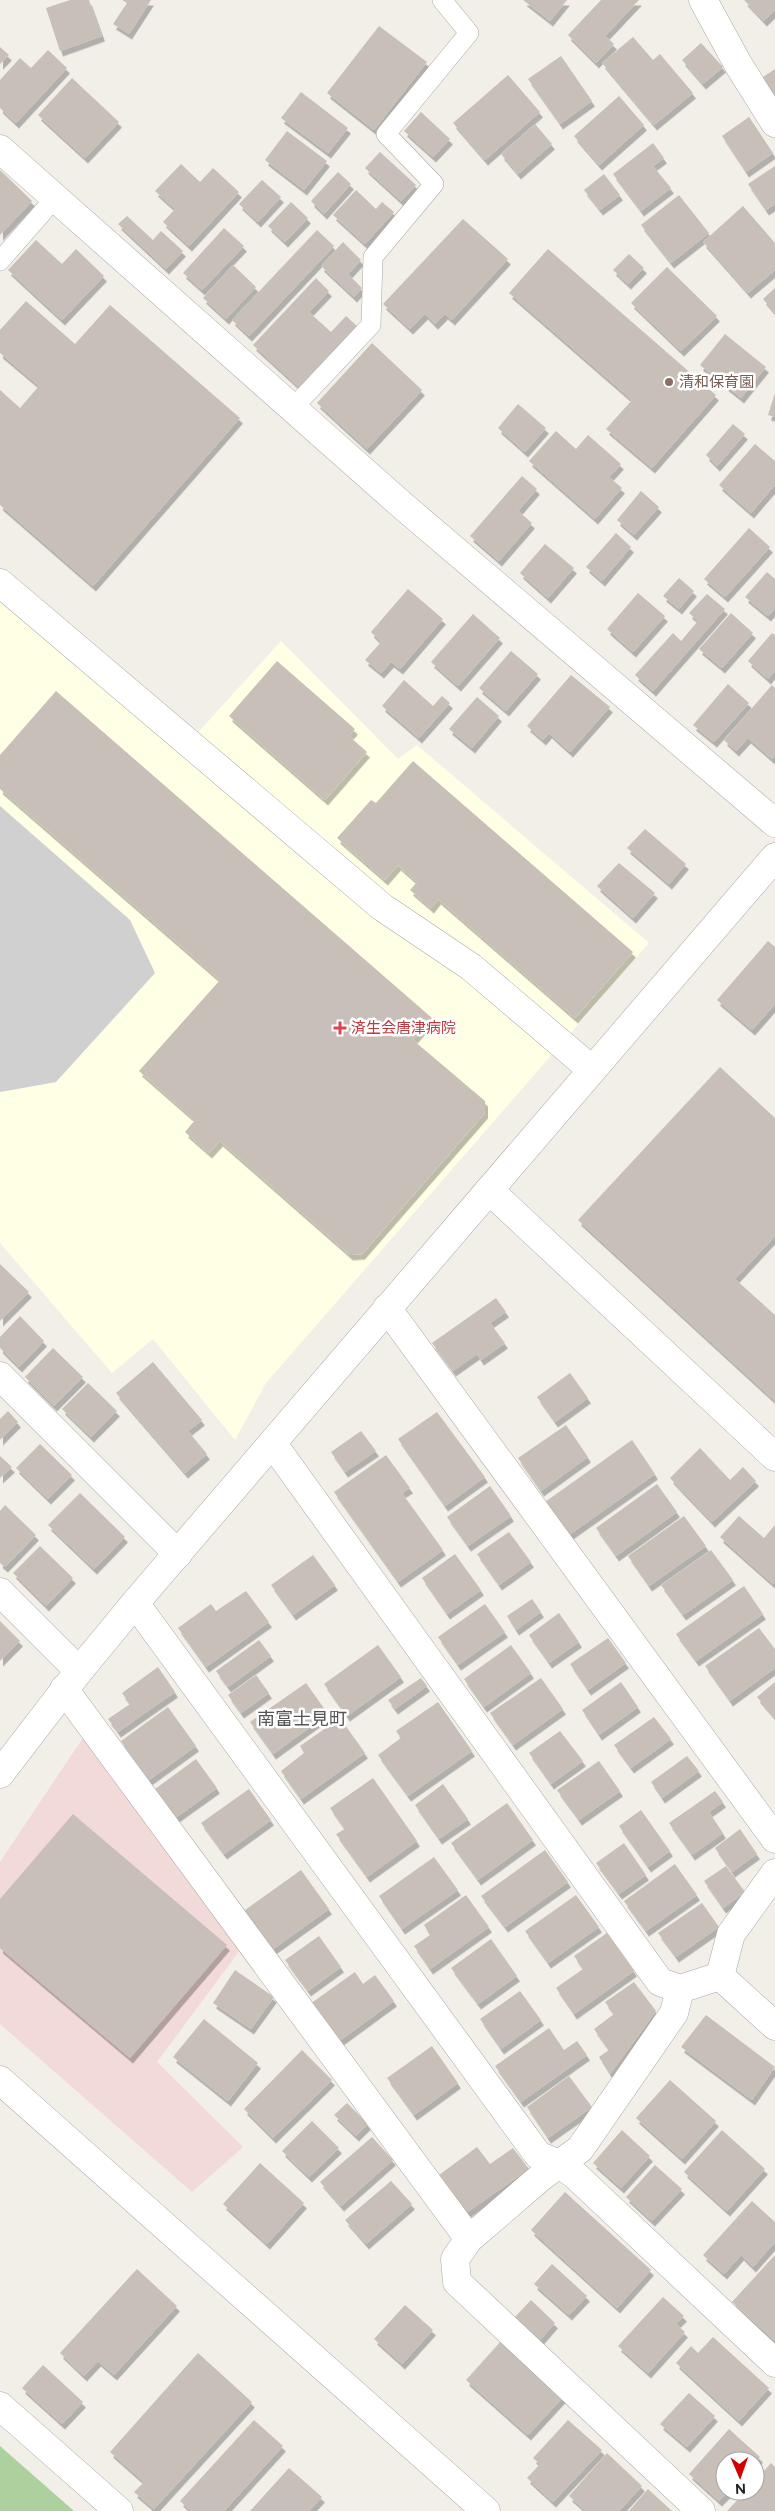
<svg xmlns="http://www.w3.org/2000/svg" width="775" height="2511" viewBox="0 0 775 2511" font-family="Figtree,'Noto Sans JP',sans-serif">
<defs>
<filter id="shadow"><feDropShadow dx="3" dy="5.5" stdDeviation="0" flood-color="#0004"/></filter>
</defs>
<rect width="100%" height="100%" fill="#f2efe9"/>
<path fill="#f2dad9" d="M85,1735L243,1946L157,2062L243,2147L192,2192L0,2024V1862Z"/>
<path fill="#ffffe5" d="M0,596L184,748L281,641L398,759L417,745L649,943L266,1383L235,1440L153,1339L112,1373L0,1243V1092L56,1082L130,920L0,806Z"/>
<path fill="#d0d0d0" d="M0,806L130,920L155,973L56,1082L0,1092Z"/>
<path fill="#add19e" d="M0,2446L74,2511H0Z"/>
<path fill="#c7bfb8" filter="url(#shadow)" d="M70,0H89L102,36L60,51L46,8Z
M122,0H151L129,34L113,24L127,3Z
M523,0H567L550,21Z
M601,0H639L605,36L614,44L596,63L568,35Z
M744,0H775V10L764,21Z
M379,26L427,62L374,130L327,93Z
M633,37L653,60L660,54L693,93L654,125L602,63Z
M701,43L723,67L703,84L682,60Z
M0,47L9,55L0,64Z
M48,50L67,68L16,123L0,108V80L20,58L31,68Z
M561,56L592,101L560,124L528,79Z
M775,69V101L760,79Z
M508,75L540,112L485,160L453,123Z
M72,78L119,122L85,158L38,115Z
M301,92L348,128L328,153L281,118Z
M619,96L644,125L599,165L574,136Z
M421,112L450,139L433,157L404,131Z
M749,117L773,153L746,172L722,136Z
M535,124L552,144L518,174L501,154Z
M287,131L327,161L304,190L265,160Z
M653,143L664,158L653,166L671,188L641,211L613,174Z
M380,152L416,185L401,201L365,168Z
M181,164L200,182L213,168L239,192L189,246L163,222L175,209L155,191Z
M775,166V204L766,210L748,184Z
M0,170L32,201L0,235Z
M338,172L351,184L324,214L311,201Z
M604,174L620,195L600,210L584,190Z
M262,180L281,197L258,222L239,204Z
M356,190L376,209L382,202L394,212L365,244L333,215Z
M679,195L709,233L671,263L641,225Z
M291,202L308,218L285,242L268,226Z
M743,206L775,243V270L748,293L703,242Z
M127,216L153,240L161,231L183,251L166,269L118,224Z
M463,219L508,259L452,320L445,314L435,324L425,314L410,329L383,304Z
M224,228L244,246L202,290L183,273Z
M317,230L334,246L249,336L232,320Z
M36,240L62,264L76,249L104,276L62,320L8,270Z
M343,242L361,260L348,274L362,288L354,297L321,266Z
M548,249L716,395L652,468L606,429L632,400L509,293Z
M629,254L644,268L628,284L613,270Z
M233,265L256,287L226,319L203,298Z
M667,267L717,316L681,351L631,303Z
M316,278L329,291L309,312L331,332L346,316L357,326L299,387L253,345Z
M775,288V313L763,299Z
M26,301L75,344L110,305L240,418L93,586L0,505V390L20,408L39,386L0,353V330Z
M725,334L766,367L741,398L700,365Z
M372,343L422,390L367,449L317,403Z
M775,393V417L768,415Z
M518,404L546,428L525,452L498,428Z
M733,424L745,434L717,466L706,455Z
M556,431L576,449L588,435L621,464L609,477L622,488L595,519L529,461Z
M755,444L775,461V485L751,513L719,485Z
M522,476L537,489L518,511L532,523L499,561L470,536Z
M641,491L659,507L634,535L617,520Z
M749,528L770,547L725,597L704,579Z
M616,533L631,547L602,581L586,567Z
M545,544L574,568L548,598L520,573Z
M767,572L775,579V608L768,616L745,597Z
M679,578L694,591L679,609L663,596Z
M408,589L443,619L400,669L391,662L381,673L365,660L381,642L371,632Z
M638,593L665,616L633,652L607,629Z
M707,594L725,609L653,691L635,675L673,633L681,641L698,621L689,613Z
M731,613L753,633L722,668L699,649Z
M473,614L500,638L458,686L431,662Z
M772,633L775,635V670L768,679L748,661Z
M511,651L538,674L506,711L479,688Z
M277,661L355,729L349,736L367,752L325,800L229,716Z
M571,675L610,707L570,752L549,733L543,740L527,726Z
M404,680L433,706L442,696L450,703L419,738L382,706Z
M728,684L749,703L714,742L693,725Z
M772,685L775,688V755L772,759L748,738L736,751L724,740Z
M56,691L432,1018L413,1040L485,1101V1113L362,1254L350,1255L220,1141L209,1153L185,1132L195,1120L139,1071L220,980L0,789V755Z
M477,697L499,716L472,748L449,729Z
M413,761L633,952L575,1018L438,899L431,908L410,890L417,882L398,865L385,880L337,838L371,800L376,803Z
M645,829L686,864L669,884L627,848Z
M619,863L655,893L633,918L597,886Z
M768,941L775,947V1004L752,1030L717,1000Z
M720,1067L775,1118V1236L735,1279L775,1315V1401L578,1220Z
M0,1264L29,1292L0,1321Z
M496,1298L506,1312L490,1323L505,1343L481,1360L477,1354L453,1371L432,1343Z
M20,1316L44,1341L19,1367L0,1348V1337Z
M53,1348L83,1377L54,1406L25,1377Z
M153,1362L202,1420L188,1431L207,1454L185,1473L116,1393Z
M570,1373L588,1398L555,1422L537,1397Z
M88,1383L117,1411L91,1437L62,1409Z
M8,1411L18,1422L0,1440V1419Z
M437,1412L485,1477L445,1506L398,1439Z
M566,1425L588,1457L541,1491L518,1458Z
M361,1431L376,1451L345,1472L331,1452Z
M632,1440L655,1474L569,1535L545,1502Z
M40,1444L72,1475L48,1499L16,1468Z
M700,1448L730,1480L743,1467L756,1481L712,1522L670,1478Z
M386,1455L410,1488L402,1493L443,1550L398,1582L334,1492Z
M0,1456L12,1467L0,1478Z
M657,1484L677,1512L616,1556L596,1528Z
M490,1486L511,1516L468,1546L447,1517Z
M80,1493L125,1537L94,1569L48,1525Z
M5,1505L36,1535L5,1567L0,1563V1511Z
M684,1516L706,1546L649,1586L628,1556Z
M739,1516L764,1538L775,1525V1581L773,1584L720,1537Z
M509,1532L531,1562L499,1585L477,1554Z
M40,1546L73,1578L46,1606L13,1573Z
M711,1550L733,1580L683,1615L661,1585Z
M455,1554L481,1590L447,1614L422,1578Z
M313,1555L335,1585L293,1615L271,1585Z
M744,1586L763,1614L696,1661L676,1634Z
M246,1591L269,1622L206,1667L178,1628L211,1604L216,1611Z
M532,1599L541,1612L516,1630L507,1616Z
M485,1604L505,1632L458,1665L438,1637Z
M559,1613L579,1642L549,1663L529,1635Z
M0,1621L20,1641L0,1661Z
M759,1628L775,1649V1668L730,1701L705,1666Z
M608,1638L626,1663L588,1690L570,1664Z
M259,1640L271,1656L228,1687L216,1671Z
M378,1645L401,1677L347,1716L324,1684Z
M511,1645L531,1673L484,1707L464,1679Z
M158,1667L175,1692L118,1732L108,1719L130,1704L122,1693Z
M256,1675L269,1693L241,1713L228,1695Z
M421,1678L427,1686L395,1709L388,1700Z
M541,1678L563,1709L513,1745L490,1713Z
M621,1682L638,1707L599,1735L582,1710Z
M775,1682V1718L757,1697Z
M306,1683L328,1714L273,1754L250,1722Z
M438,1702L472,1751L408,1796L378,1755L401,1738L396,1731Z
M168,1707L196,1746L149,1780L121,1741Z
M654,1717L671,1739L631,1768L614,1745Z
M340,1718L365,1753L301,1799L281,1771L304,1753L300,1746Z
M560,1731L583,1761L551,1784L529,1753Z
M687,1756L699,1771L662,1798L651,1782Z
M196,1759L217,1788L171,1821L151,1792Z
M599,1761L620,1791L579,1820L557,1790Z
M373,1778L417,1841L367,1877L336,1834L345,1829L330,1808Z
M443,1784L468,1819L439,1839L415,1805Z
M249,1789L271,1820L224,1854L201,1823Z
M715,1791L723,1802L709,1812L723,1833L692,1855L669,1823Z
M507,1803L533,1840L478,1880L451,1843Z
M641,1810L670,1851L648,1867L619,1826Z
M73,1814L227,1945L130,2058L0,1948V1899Z
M740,1829L757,1854L732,1872L715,1848Z
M624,1843L646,1875L619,1894L596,1863Z
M545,1850L568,1882L505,1927L481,1896Z
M434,1857L458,1890L402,1929L379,1896Z
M675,1864L697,1895L646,1931L624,1901Z
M726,1866L745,1892L723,1908L704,1881Z
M301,1870L329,1909L269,1952L241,1913Z
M466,1895L489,1927L430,1969L414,1946L430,1935L424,1925Z
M576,1895L599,1927L548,1963L525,1931Z
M702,1903L719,1927L676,1957L658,1933Z
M607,1933L634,1971L574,2014L556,1988L583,1969L574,1956Z
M319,1936L341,1967L308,1991L285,1960Z
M491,1939L517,1976L478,2004L451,1968Z
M235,1970L274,1997L251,2029L213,2003Z
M355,1972L363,1984L375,1975L394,2001L338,2042L310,2004Z
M634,1982L656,2011L610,2074L599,2057L609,2050L594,2029L614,2014L605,2002Z
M520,1991L541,2020L501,2049L480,2019Z
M706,2015L775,2067L752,2100L681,2047Z
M204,2019L258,2063L228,2101L173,2057Z
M549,2028L564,2050L577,2041L587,2055L521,2102L495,2066Z
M432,2046L458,2083L414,2115L387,2078Z
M302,2050L332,2080L273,2138L244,2109Z
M569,2076L592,2107L548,2138L527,2107Z
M670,2080L716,2121L682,2159L636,2118Z
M347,2103L368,2124L356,2136L334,2115Z
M312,2121L339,2148L309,2177L282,2151Z
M622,2130L650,2156L621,2188L593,2163Z
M722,2130L765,2169L727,2211L684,2172Z
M372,2137L393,2160L341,2206L320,2182Z
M477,2147L490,2164L513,2148L529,2169L466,2213L439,2175Z
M260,2163L304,2203L267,2244L223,2204Z
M655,2165L682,2189L652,2221L626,2197Z
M391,2181L412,2204L366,2244L345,2220Z
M565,2192L651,2270L617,2308L531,2230Z
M752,2201L775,2222V2242L753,2267L741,2255L724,2274L703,2255Z
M774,2256L775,2257V2341L732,2302Z
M552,2264L587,2296L569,2315L534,2284Z
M137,2269L177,2306L114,2375L98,2361L84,2376L60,2353Z
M663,2297L684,2316L676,2324L685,2332L648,2373L618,2346Z
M531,2300L555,2323L540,2340L515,2317Z
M405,2305L433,2330L402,2364L374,2339Z
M713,2337L769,2388L739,2421L676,2363L691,2346L698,2353Z
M502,2340L564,2396L528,2435L466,2380Z
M198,2353L252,2402L154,2509L134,2492L144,2482L110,2452Z
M43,2365L83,2402L62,2424L22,2388Z
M689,2393L715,2416L687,2447L660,2424Z
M254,2420L283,2446L224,2511H191L180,2501Z
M568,2420L602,2450L553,2502L527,2478L540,2464L533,2458Z
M729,2429L760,2457L755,2463L725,2461V2491H729L719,2501L689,2474Z
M607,2453L642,2486L619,2511H586L569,2496Z
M771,2463L775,2467V2511H727L746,2491H755V2481Z
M289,2468L322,2497L309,2511H250Z
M648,2489L672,2511H629Z"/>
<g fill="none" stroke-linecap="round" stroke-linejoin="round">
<defs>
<path id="service" d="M0,261L55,198
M293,408L371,325L373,257L434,184L386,134L469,33L442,0"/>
<path id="minor" d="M703,0L738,64L775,123
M0,149L403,506L775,823
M0,583L382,907L471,967L591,1069
M489,1190L775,1457
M387,1308L775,1839
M0,1376L178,1554
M273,1444L660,1982L680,1989L674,2013L580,2149L541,2177L469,2239L455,2259L457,2282L701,2511
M0,1592L79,1671
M135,1603L538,2155L561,2165L575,2175L775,2363
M64,1689L469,2239
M720,1976L731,1934L775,1873
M680,1989L720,1976L775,2026
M0,2406L119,2511"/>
<path id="tertiary" d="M0,1774L79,1671L135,1603L775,857
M0,2080L486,2511"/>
</defs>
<use href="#service" stroke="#a9a9a9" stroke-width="20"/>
<use href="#minor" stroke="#a9a9a9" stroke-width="29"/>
<use href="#tertiary" stroke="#a9a9a9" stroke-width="29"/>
<use href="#service" stroke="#fff" stroke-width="19"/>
<use href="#minor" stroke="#fff" stroke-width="28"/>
<use href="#tertiary" stroke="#fff" stroke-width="28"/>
</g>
<circle fill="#8d6e63" stroke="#fff" stroke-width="2" cx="669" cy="382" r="5"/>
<path fill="#e0444e" stroke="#fff" stroke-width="2" d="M337.5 1020.5h5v5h5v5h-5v5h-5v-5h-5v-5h5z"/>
<g text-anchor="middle" stroke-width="5" stroke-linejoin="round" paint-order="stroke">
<g font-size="15" fill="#785e54" stroke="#fff" text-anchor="start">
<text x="679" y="387">清和保育園</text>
</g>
<g font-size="15" fill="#be3a42" stroke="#fff" text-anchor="start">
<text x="351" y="1033">済生会唐津病院</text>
</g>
<g font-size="18" fill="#555" stroke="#fff">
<text x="302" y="1725">南富士見町</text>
</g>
</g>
<g transform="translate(740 2476) rotate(178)"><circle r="24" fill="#ffffff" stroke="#a7a7a7"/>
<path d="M0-4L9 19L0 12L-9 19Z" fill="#d40000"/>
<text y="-8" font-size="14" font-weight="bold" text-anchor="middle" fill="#222222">N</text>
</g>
</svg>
